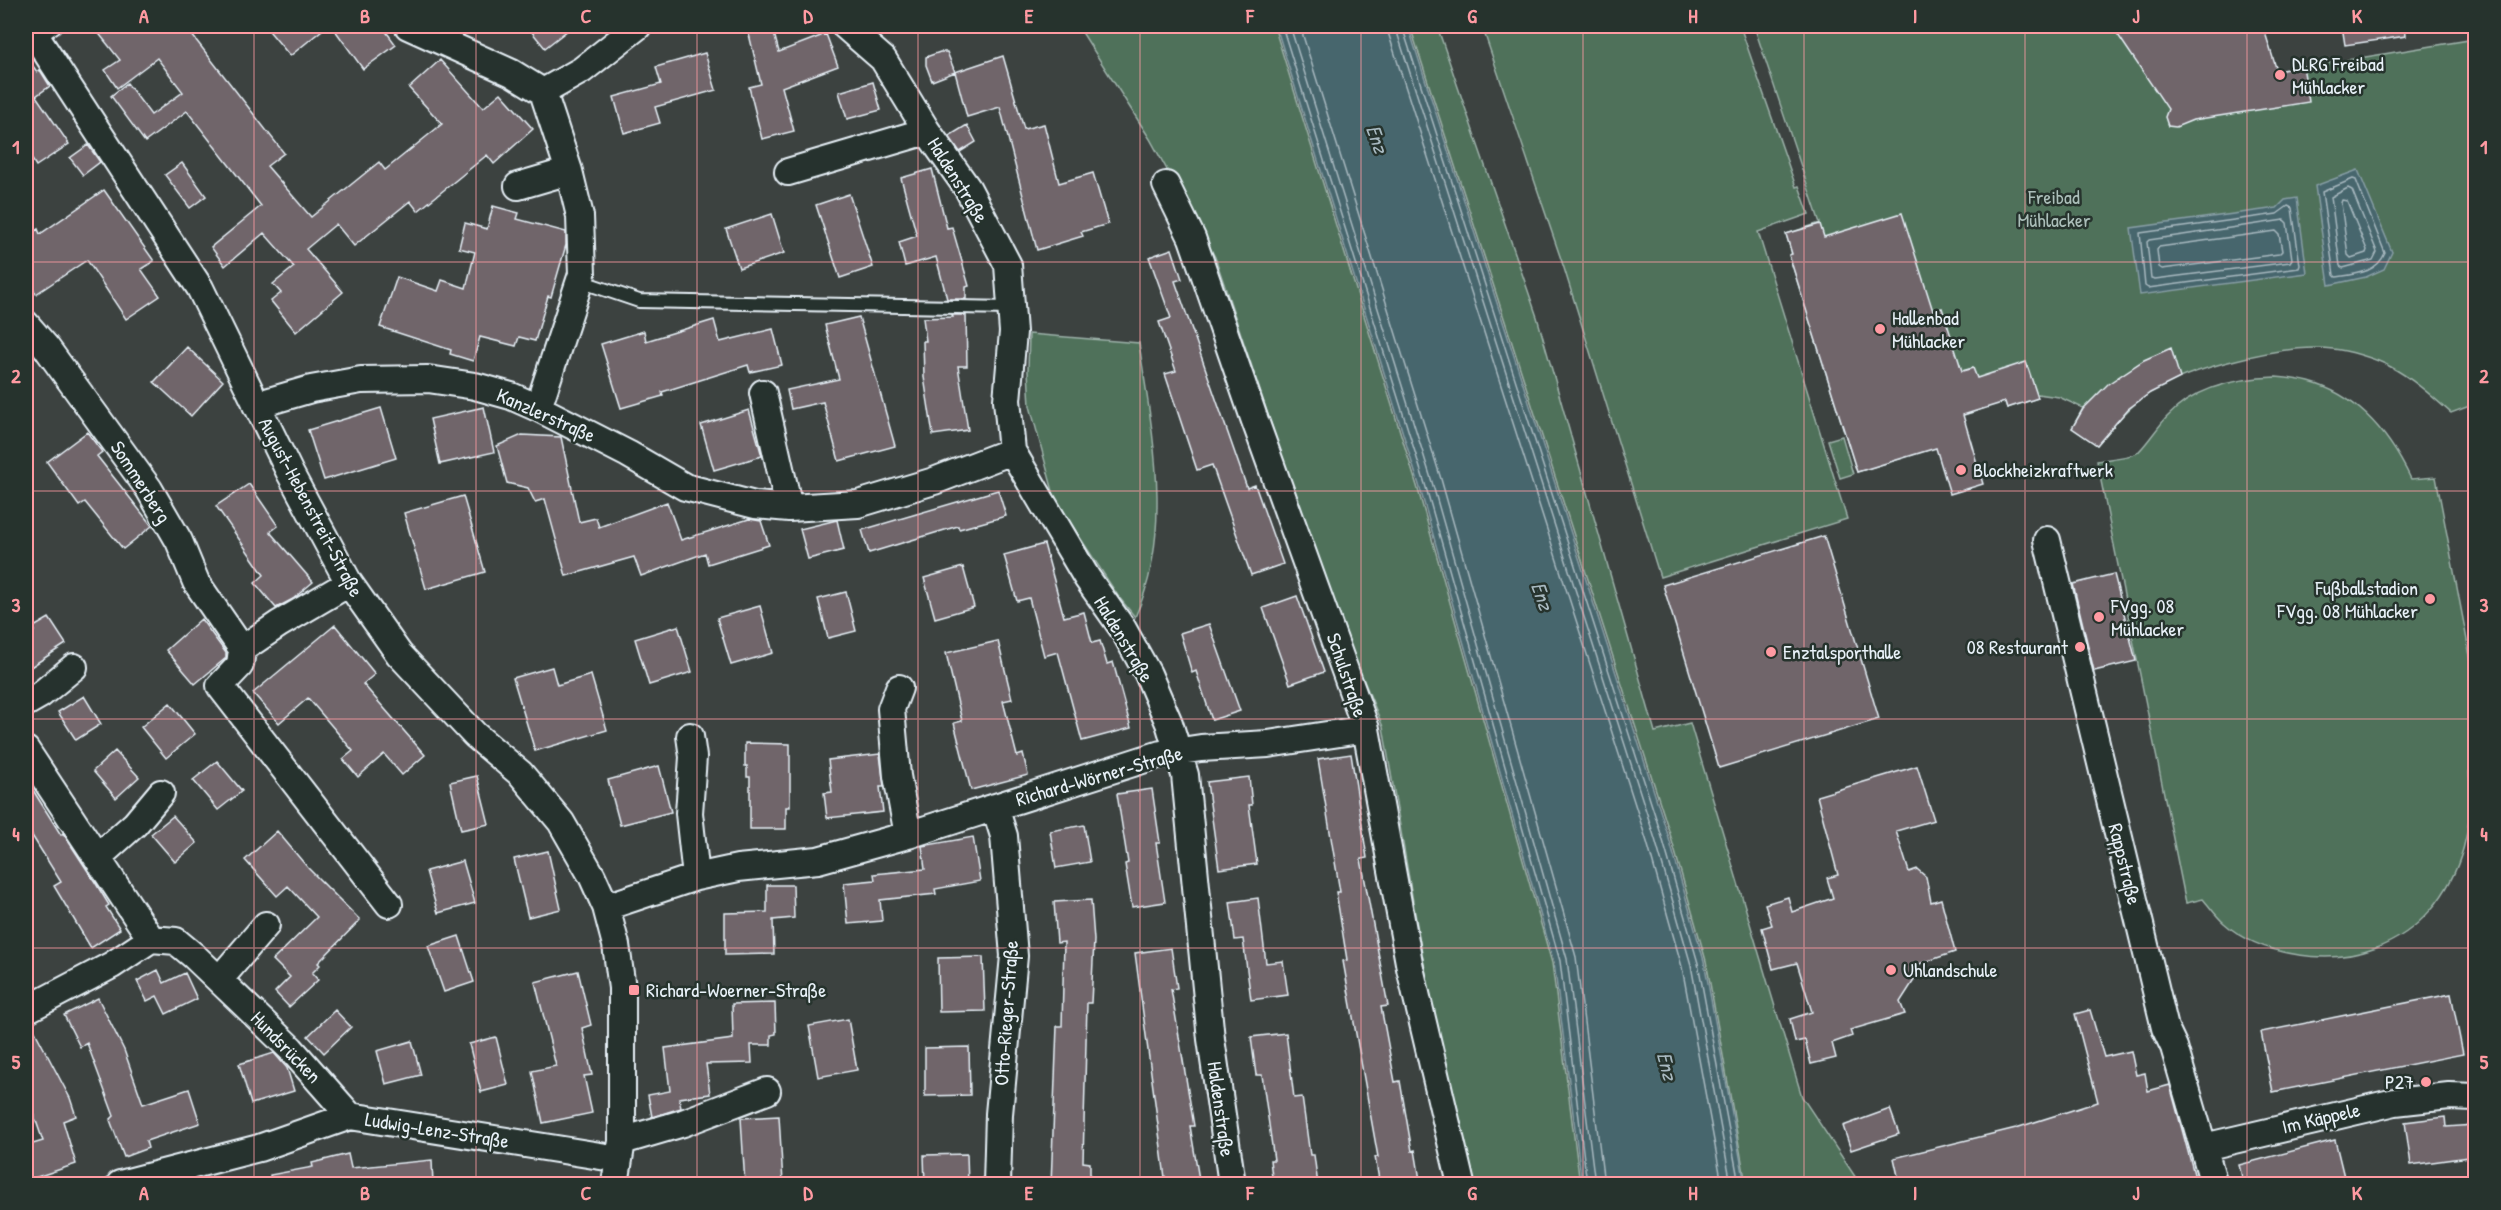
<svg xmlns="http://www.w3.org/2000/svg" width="2501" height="1210" viewBox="0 0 2501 1210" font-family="'Patrick Hand',sans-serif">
<rect width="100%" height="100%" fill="#3c4240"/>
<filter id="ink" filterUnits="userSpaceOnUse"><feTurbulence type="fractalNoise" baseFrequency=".0167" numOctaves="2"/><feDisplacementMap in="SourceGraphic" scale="12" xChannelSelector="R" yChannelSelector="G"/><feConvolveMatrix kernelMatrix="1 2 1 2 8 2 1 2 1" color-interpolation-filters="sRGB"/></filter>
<g filter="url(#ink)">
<path fill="#50715a" stroke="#9cb1a9" stroke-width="1.5" d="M1078,26H1274L1417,486L1552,963L1580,1184H1471L1423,960L1383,727L1329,596L1215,257L1150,139Z
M1410,26H1437L1537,317L1655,732L1690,723L1802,1097L1860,1184H1746L1706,961L1670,834Z
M1482,26H1740L1796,187L1799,186L1809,214L1758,232L1847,519L1660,577L1564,268Z
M1754,26H2150L2190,86L2475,39V404L2451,413C2432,396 2412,378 2389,366C2377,359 2347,350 2333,349C2286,343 2188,368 2148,394C2128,407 2113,426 2097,445L2072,428L2083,408L2059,397L2037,394L2038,398L2007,408L1999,384L1980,389L1986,408L1938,423L1944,445L1857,472L1789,255L1792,254L1786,234L1820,223Z
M1029,334L1139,343C1152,431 1174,533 1135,617L1118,596L1055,499L1030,406L1028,371Z
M2276,377C2287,378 2298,379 2309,382C2358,395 2390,435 2411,479L2436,477L2475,682L2476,771L2469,772C2481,878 2412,972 2299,955C2272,951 2245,942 2224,923C2216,916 2210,907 2203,899L2186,903L2097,461C2106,459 2131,457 2137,453C2144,448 2159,425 2167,417C2195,387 2237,378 2276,377Z
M1842,436L1853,474L1840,478L1828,440Z"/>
<path fill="#47666d" stroke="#879ea5" stroke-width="1.5" d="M1276,26H1408L1668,835L1704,961L1745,1184H1582L1554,963L1419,485Z
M2358,170L2392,252L2384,269L2366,277L2329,285L2315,186Z
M2297,198L2307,273L2140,295L2131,228L2277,208L2285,200Z"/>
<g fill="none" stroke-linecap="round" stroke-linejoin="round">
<path stroke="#a8b9c0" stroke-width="1.5" d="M1282,26L1425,484L1560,961L1587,1184
M1290,26L1432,482L1567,959L1595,1184
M1300,26L1441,479L1576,957L1604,1184
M1386,26L1647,842L1682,967L1722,1184
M1395,26L1655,839L1691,965L1731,1184
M1402,26L1662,837L1698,963L1739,1184
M2353,179L2356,180L2385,253C2377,273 2356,274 2336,277L2334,275L2322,192Z
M2348,188L2352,190L2377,252L2373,260L2343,268L2340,266L2331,197Z
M2342,200L2347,201L2367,250L2366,253L2351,258L2348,255L2341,203Z
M2288,206L2292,208L2300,265L2299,268L2148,288L2145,286L2140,233L2277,214Z
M2284,220L2287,223L2292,259L2290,262L2155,279L2151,278L2147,242L2149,240Z
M2276,231L2279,234L2282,251L2279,254L2162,269L2159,267L2157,250L2159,247Z"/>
</g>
<path fill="#70656b" stroke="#e8f1f8" stroke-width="1.5" d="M93,26H185L284,153L267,166L311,217L379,162L385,170L442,124L409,88L440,60L483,108L501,93L533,129L494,164L487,155L418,211L410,201L354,246L336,224L306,249L343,292L296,332L271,301L281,293L273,284L294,267L264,233L225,266L211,247L261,206L187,111L145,142L111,96L127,83L151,115L183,92L157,58L117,88L105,70L120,60Z
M265,26H327L290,56Z
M332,26H382L396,45L363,69Z
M527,26H573L545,48Z
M747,26H772L779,52L826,34L838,66L782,87L794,131L762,139L749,87L761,84Z
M2112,26H2263L2277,71L2303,66L2309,102L2193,120L2176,127L2168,126L2165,117L2168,109Z
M2342,26H2405L2406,36L2345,45Z
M940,52H947L955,72L932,81L926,65V57Z
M705,53L716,90L655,107L660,123L624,133L614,97L661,84L656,67Z
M26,56L37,72L40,70L50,86L36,96L69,144L36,166L26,150Z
M1003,56L1024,129L1044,124L1059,183L1093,173L1108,224L1081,232L1083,236L1037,250L1000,107L967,117L955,72Z
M873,82L881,110L847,119L839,92Z
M967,125L976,142L960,152L949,136Z
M88,145L100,162L83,175L70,158Z
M182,163L206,196L190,208L165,175Z
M932,169L947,228L952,227L969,286L966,287V299H947L936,257L905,266L899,242L917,236L901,178Z
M104,190L154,261L141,269L160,296L126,319L87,260L36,294L26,278V237L38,229L40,234Z
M849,194L873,267L840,278L816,205Z
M493,206L519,213L517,219L566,232V245L551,297L548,296L535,341L519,337L516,346L480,337L473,361L450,354L451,350L380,327L397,277L438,291L442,280L466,288L475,252L459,248L465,223L487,229Z
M1902,213L1933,311L1942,308L1962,371L1973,368L1977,378L2026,362L2038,398L2007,408L2005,402L1963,415L1983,484L1950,494L1936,448L1857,472L1789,255L1792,254L1786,234L1820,224L1824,237Z
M772,214L784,253L739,268L726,229Z
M1172,249L1182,279L1175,281L1247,488L1255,485L1283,564L1251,575L1212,465L1197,470L1165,374L1176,371L1159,322L1171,318L1149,257Z
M952,315H966L967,366H958L968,430L933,435L924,377L923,341H926L923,318L953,317Z
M859,317L895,446L839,461L823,402L791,409L787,390L839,379L825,325Z
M714,320L720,342L773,329L782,365L750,372L748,365L662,392L663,396L621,408L601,344L644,331L646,341Z
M187,347L223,381L191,416L154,382Z
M2171,348L2180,378L2150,393L2128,409L2097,445L2072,428L2083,409L2108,384L2144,360Z
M484,407L494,452L440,464L430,419Z
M381,408L396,458L324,480L308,430Z
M749,410L762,456L714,470L701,425Z
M87,432L102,452L97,456L152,526L123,549L85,502L79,506L47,462Z
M522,435L561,437L579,522L596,518L599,527L667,502L681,540L749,519L761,521L769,545L708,564L705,553L641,576L634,557L566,576L545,499L535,502L528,488L507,483L497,446Z
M249,484L278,526L270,532L313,582L293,599L276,608L255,583L264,575L216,506Z
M998,490L1006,516L959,529L958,526L869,553L862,530Z
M463,496L485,572L426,589L404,513Z
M837,520L844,550L808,559L800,529Z
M1824,536L1879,719L1719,768L1663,585Z
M1044,544L1064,617L1084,612L1092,643L1100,641L1107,664L1113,662L1131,728L1082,741L1058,652L1044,656L1029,598L1017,601L1004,555Z
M963,567L974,607L935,618L924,578Z
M2114,574L2136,661L2094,671L2073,584Z
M846,592L856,631L828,638L818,599Z
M1297,596L1324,672L1290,684L1263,608Z
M760,606L773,653L731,665L717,618Z
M49,618L66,644L26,670V636L34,631L32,628Z
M201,619L226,653V658L195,684L166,650Z
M1209,624L1240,711L1212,720L1196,671L1192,673L1180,633Z
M335,625L375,674L363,684L425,755L402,775L384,754L358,777L343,759L353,751L308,698L279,723L253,693Z
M678,626L692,672L649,685L635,639Z
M998,641L1012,699L1003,701L1017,756L1023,754L1028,775L971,790L954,723L962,721L946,653Z
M552,667L557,685L591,675L607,730L535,751L513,678Z
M84,696L101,724L76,740L58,712Z
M170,703L195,734L166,758L141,727Z
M745,743L790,744V807H786V829H750V777H747V766H745Z
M115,751L139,777L116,798L93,771Z
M880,754L884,787H880L883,812L827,818L824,793L832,792L828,760Z
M1351,754L1367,858L1361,859L1388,1006L1381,1007L1395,1082L1400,1081L1412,1151L1415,1150L1420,1180L1397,1185H1380L1375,1157H1378L1343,961L1347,960L1336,892H1340L1318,759Z
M217,761L242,791L218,810L193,780Z
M659,766L671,812L620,825L608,780Z
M1917,766L1934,820L1896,831L1909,872L1917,869L1926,877L1931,902L1941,899L1955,952L1916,965L1918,974L1900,1002L1905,1014L1850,1030L1852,1036L1832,1043L1836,1058L1811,1064L1805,1040L1795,1042L1790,1019L1812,1012L1797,963L1773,969L1762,928L1772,925L1765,904L1788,897L1792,912L1833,898L1827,878L1838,875L1817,796Z
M477,776L489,824L461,830L450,782Z
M1249,777L1252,805H1249L1257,864L1219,869L1207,782Z
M26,779L61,835L63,833L95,882L109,905L106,907L120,929L91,948L54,886L61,882L26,826Z
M1152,789L1160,843H1156L1165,902L1132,907L1125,864L1128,863L1117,794Z
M173,816L197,843L175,862L151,834Z
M1084,825L1090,862L1056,868L1050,831Z
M277,831L308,868L360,920L318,963L320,965L312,973L318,980L289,1007L275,992L290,977L273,960L317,917L288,886L277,896L245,860Z
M973,837L980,881L935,889L936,894L880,900L882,921L848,924L844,883L875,880L874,874L925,869L922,846Z
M548,851L561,909L528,917L514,859Z
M463,861L475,903L438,913L426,871Z
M767,885H793L794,918L773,920L774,954L725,955V913L767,912Z
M1258,898L1266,963L1283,961L1288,995L1251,1000L1243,939L1235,940L1230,902Z
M1091,900L1094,940L1091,1003H1087L1083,1162L1090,1163V1185H1051L1057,1026H1062L1064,942L1057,943L1054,902Z
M459,936L474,982L444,992L428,946Z
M1171,948L1177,988L1171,989L1194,1126H1190L1200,1185H1166L1135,953Z
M983,957L985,1011L939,1012L938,958Z
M158,970L164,983L185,973L197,999L166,1014L157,996L147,1001L137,981Z
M578,971L591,1025L582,1028L592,1075L584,1076L592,1113L543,1123L532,1071L556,1066L535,982Z
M2451,994L2463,1054L2273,1092L2261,1032Z
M98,998L124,1050L143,1104L189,1089L200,1123L146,1141L148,1148L124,1157L110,1120L114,1116L87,1043L80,1047L64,1015Z
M775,1003L776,1034L771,1035V1045H751L752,1063L706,1064L710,1094L679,1098L681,1108L652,1117L648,1095L670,1091L665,1048L733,1039L732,1004Z
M335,1010L351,1027L324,1053L308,1036Z
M2090,1010L2104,1057L2131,1051L2136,1075L2145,1073L2148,1091L2170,1085L2197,1185H1900L1894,1158L2016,1128L2098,1102L2075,1014Z
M848,1019L857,1070L818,1077L809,1026Z
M31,1024L70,1098L76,1116L63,1121L76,1164L31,1179L26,1163V1146L43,1141L26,1092V1025Z
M1286,1033L1294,1098L1302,1097L1310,1155H1314L1318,1185H1273L1270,1160H1274L1262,1075H1256L1251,1037Z
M496,1037L508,1085L481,1092L469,1044Z
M412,1041L421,1075L386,1084L377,1051Z
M969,1047L970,1095L925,1096V1048Z
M274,1053L287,1068L294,1091L251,1104L239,1064Z
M1890,1109L1899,1134L1851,1150L1843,1126Z
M779,1116L783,1183L745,1185L741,1118Z
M2445,1117L2446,1127L2475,1125V1156L2411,1165L2405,1122Z
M2335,1140L2346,1185H2244L2239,1165Z
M348,1154L351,1168L432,1160L433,1185H271L270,1175L313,1167L312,1163Z
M967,1154L968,1185H925L924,1155Z"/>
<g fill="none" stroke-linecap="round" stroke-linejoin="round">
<defs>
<path id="lane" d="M36,39L55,26
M440,41L458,26
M580,281L639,301L1011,308"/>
<path id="street" d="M29,26L200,288L290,473L349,583L399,654L475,735L521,774L561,822L592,876L606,907L616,945L622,988V1141L615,1184
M408,26L512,73L543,92L569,171L580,216L582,274L538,408
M845,26L883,59L927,131L968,189L1008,265L1013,332L1007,400L1012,451L1087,578L1123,629L1148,674L1169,723L1185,775L1211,1039L1232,1184
M543,92L582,70L638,26
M788,172L927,131
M1166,185L1192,238L1254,418L1366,729L1410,968L1461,1184
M518,186L569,171
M26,324L46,347L149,489L179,541L196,582L242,649L279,624L349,583
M763,393L789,508
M256,405L311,389L361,380L428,379L475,386L511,396L538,408L628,454L685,487L755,505L789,508L858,504L934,481L1012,451
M2047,540L2165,1028L2174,1047L2214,1184
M242,649L240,665L220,686L389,904
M899,688L891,709L897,776L908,835
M26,703L40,695L74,667
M690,736L693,757L689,813L696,877
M26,750L151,939L176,941L194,956L291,1049L350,1116
M995,807L1004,836L1014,956L999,1114L997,1184
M98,857L135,824L161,793
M606,907L696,877L738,868L818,860L908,835L1161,754L1201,748L1268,744L1366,729
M219,980L266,925
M26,1010L112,965L151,939
M622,1141L683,1123L767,1091
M2204,1147L2395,1102L2449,1096L2476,1097
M120,1184L259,1148L350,1116L619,1159"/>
</defs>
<use href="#lane" stroke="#e8f1f8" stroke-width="16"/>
<use href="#street" stroke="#e8f1f8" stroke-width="30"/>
<use href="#lane" stroke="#26332d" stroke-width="12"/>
<use href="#street" stroke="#26332d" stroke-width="26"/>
</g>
</g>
<path fill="none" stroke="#ff9aa2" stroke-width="1.5" stroke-opacity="0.55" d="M254,26V1184M476,26V1184M697,26V1184M918,26V1184M1140,26V1184M1361,26V1184M1583,26V1184M1804,26V1184M2025,26V1184M2247,26V1184M26,262H2476M26,491H2476M26,719H2476M26,948H2476"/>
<g fill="#ff9aa2" stroke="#26332d" stroke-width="2">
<circle cx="2280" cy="75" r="6"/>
<circle cx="1880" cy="329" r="6"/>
<circle cx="1961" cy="470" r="6"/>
<circle cx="2430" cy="599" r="6"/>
<circle cx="2099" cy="617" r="6"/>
<circle cx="2080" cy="647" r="6"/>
<circle cx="1771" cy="652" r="6"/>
<circle cx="1891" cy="970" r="6"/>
<rect x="628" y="984" width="12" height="12" rx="3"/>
<circle cx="2426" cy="1082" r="6"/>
</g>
<g text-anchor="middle" stroke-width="5" stroke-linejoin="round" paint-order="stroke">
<g font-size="20" fill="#e8f1f8" stroke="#26332d" text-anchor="start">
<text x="2292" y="71">DLRG Freibad<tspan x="2292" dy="23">Mühlacker</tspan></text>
<text x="1892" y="325">Hallenbad<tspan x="1892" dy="23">Mühlacker</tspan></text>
<text x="1973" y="477">Blockheizkraftwerk</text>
<text x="2418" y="595" text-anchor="end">Fußballstadion<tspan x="2418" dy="23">FVgg. 08 Mühlacker</tspan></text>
<text x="2111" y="613">FVgg. 08<tspan x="2111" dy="23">Mühlacker</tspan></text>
<text x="2068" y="654" text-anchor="end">08 Restaurant</text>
<text x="1783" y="659">Enztalsporthalle</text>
<text x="1903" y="977">Uhlandschule</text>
<text x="646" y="997">Richard-Woerner-Straße</text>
<text x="2414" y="1089" text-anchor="end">P27</text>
</g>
<g font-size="20" fill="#e8f1f8" stroke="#26332d">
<text transform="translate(958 180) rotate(58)" y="7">Haldenstraße</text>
<text transform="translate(546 415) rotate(24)" y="7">Kanzlerstraße</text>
<text transform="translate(141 482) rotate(57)" y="7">Sommerberg</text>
<text transform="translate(311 507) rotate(62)" y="7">August-Hebenstreit-Straße</text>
<text transform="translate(1124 639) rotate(59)" y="7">Haldenstraße</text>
<text transform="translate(1347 675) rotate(71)" y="7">Schulstraße</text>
<text transform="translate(1099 776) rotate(-16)" y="7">Richard-Wörner-Straße</text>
<text transform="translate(2125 864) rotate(76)" y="7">Rappstraße</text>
<text transform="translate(1006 1013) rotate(-86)" y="7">Otto-Rieger-Straße</text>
<text transform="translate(286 1047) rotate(46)" y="7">Hundsrücken</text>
<text transform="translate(1221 1109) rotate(82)" y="7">Haldenstraße</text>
<text transform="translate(2321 1118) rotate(-13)" y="7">Im Käppele</text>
<text transform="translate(437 1130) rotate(9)" y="7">Ludwig-Lenz-Straße</text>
</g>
<g font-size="20" fill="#abbeb9" stroke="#26332d">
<text x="2054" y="204">Freibad<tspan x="2054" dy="23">Mühlacker</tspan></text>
</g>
<g font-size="21" font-style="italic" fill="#a8b9c0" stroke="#26332d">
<text transform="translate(1377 139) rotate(70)" y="7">Enz</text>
<text transform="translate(1542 596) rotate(70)" y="7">Enz</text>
<text transform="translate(1667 1066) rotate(76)" y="7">Enz</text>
</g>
</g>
<rect width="2501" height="1210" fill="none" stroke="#26332d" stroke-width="66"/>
<rect x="33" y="33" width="2435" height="1144" fill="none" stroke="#ff9aa2" stroke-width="2"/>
<g font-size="20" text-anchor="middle" font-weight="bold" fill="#ff9aa2">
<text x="144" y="23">A</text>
<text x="365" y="23">B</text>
<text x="586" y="23">C</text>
<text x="808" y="23">D</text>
<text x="1029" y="23">E</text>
<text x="1250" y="23">F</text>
<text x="1472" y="23">G</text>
<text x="1693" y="23">H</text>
<text x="1915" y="23">I</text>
<text x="2136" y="23">J</text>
<text x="2357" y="23">K</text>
<text x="16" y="154">1</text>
<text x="2484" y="154">1</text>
<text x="16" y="383">2</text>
<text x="2484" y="383">2</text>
<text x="16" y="612">3</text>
<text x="2484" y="612">3</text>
<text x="16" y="841">4</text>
<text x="2484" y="841">4</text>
<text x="16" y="1069">5</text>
<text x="2484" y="1069">5</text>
<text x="144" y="1200">A</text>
<text x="365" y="1200">B</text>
<text x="586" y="1200">C</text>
<text x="808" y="1200">D</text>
<text x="1029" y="1200">E</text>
<text x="1250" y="1200">F</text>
<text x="1472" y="1200">G</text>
<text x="1693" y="1200">H</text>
<text x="1915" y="1200">I</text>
<text x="2136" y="1200">J</text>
<text x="2357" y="1200">K</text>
</g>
</svg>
